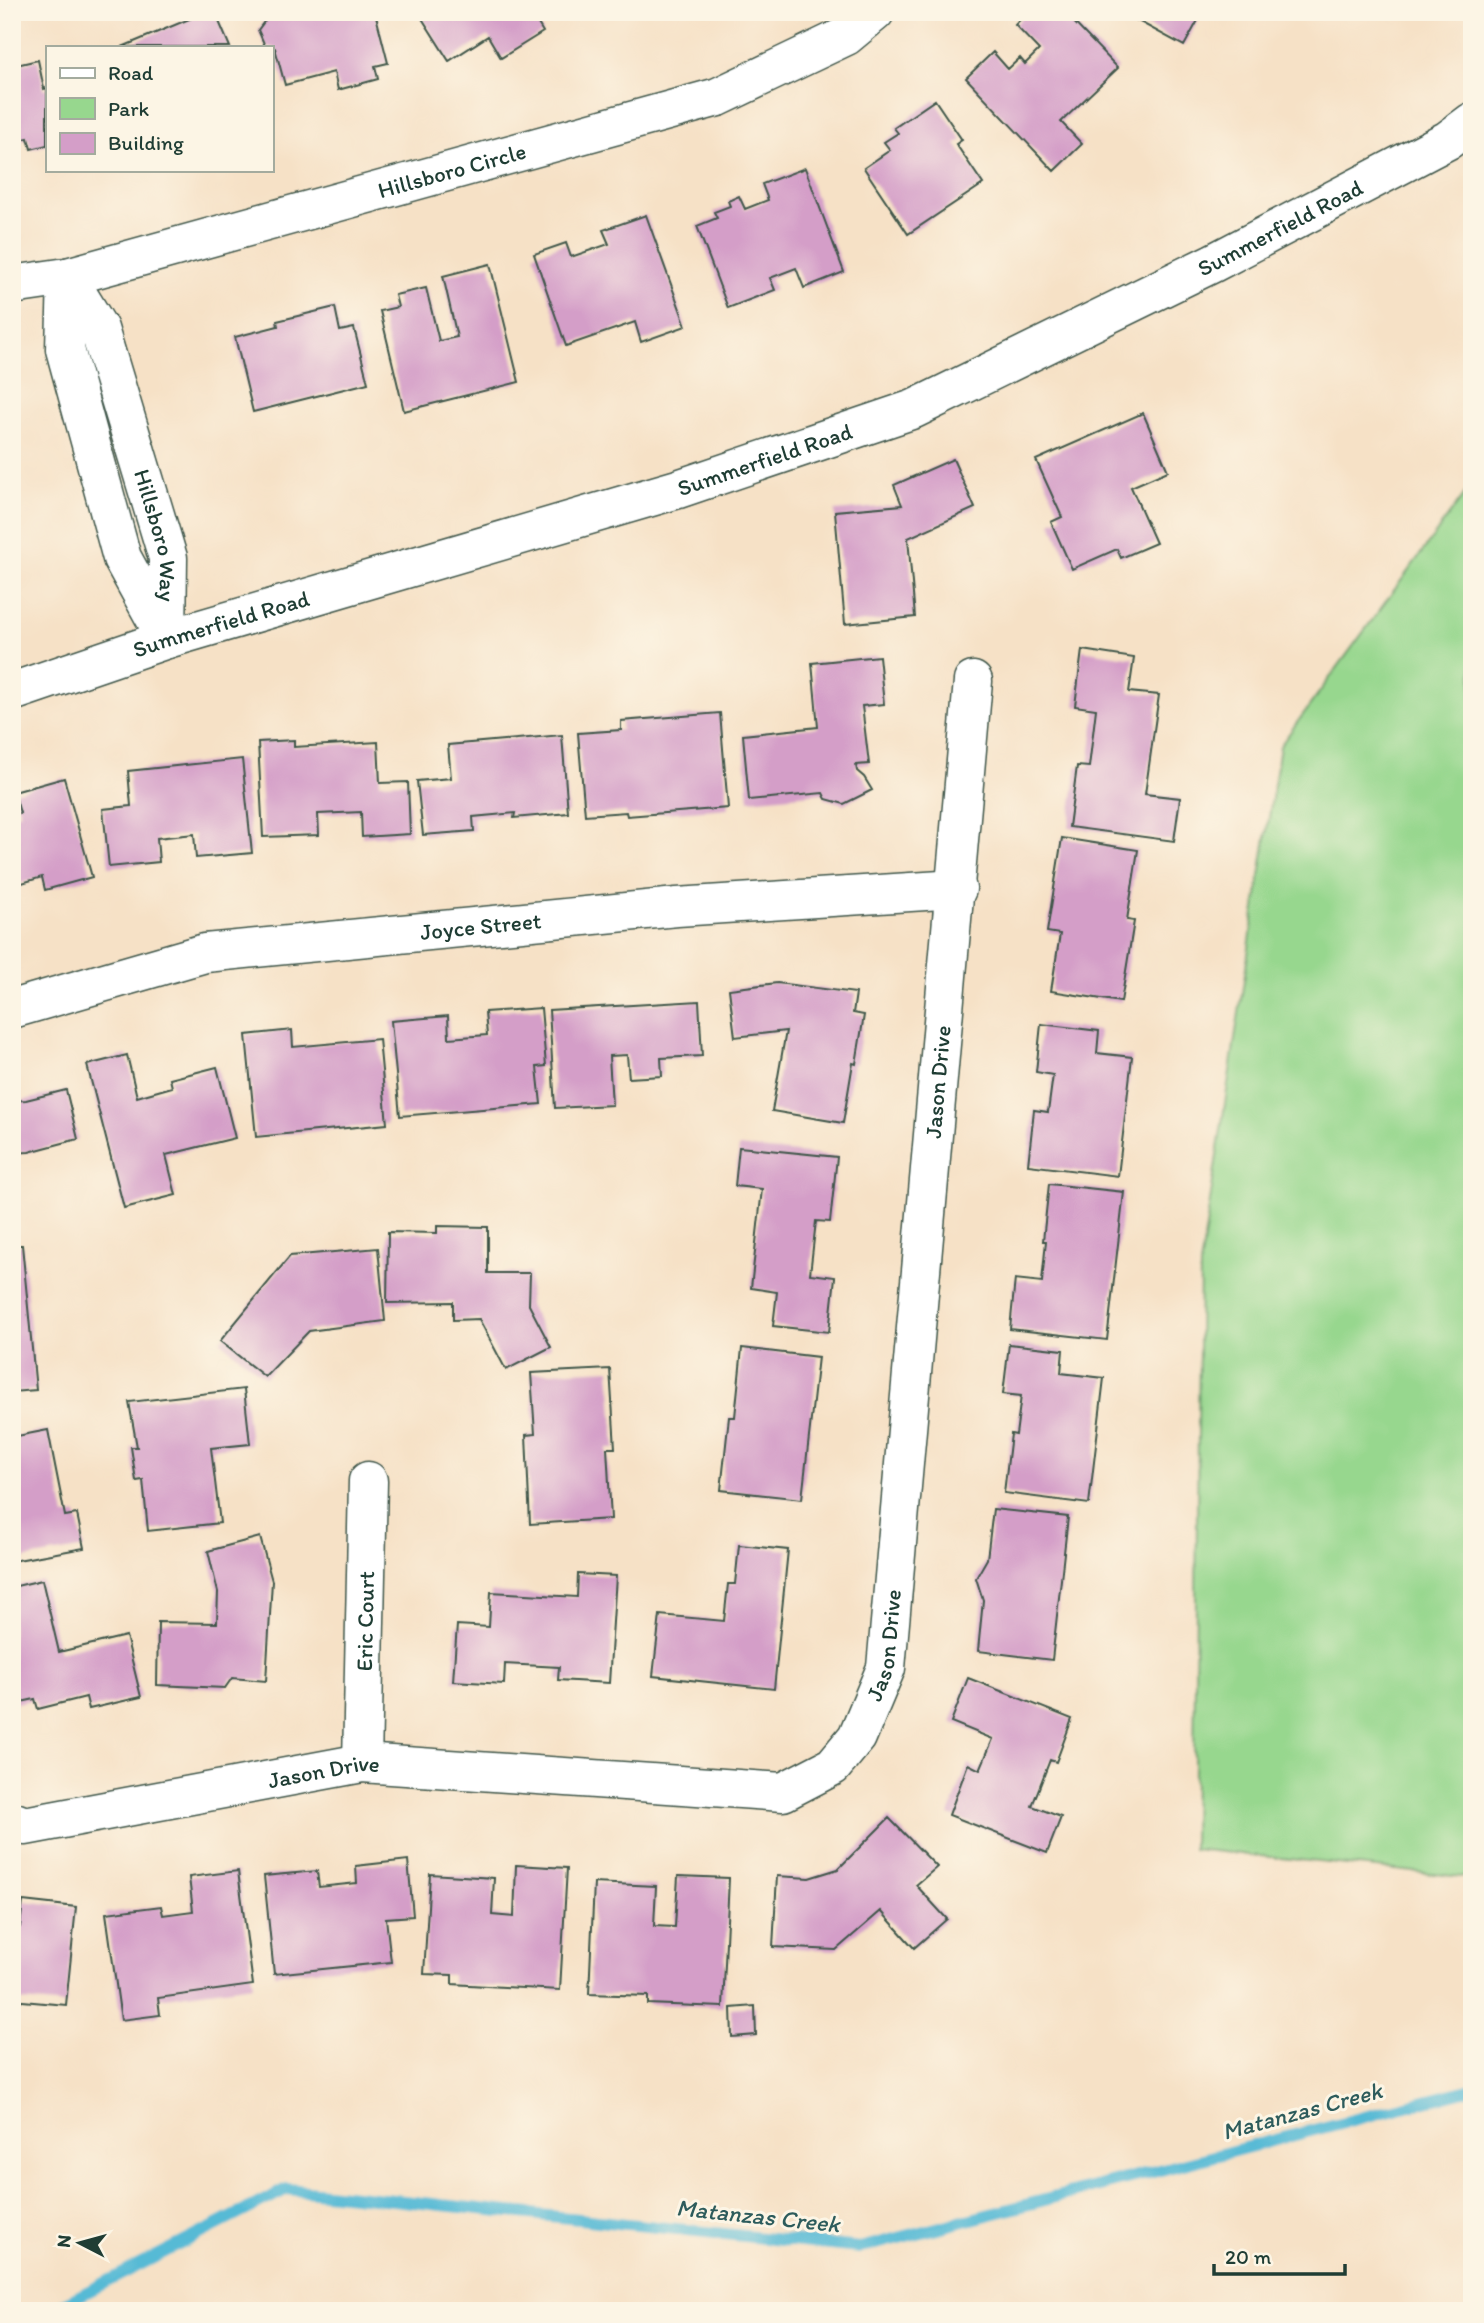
<svg xmlns="http://www.w3.org/2000/svg" width="1484" height="2323" viewBox="0 0 1484 2323" font-family="Itim,sans-serif">
<rect width="100%" height="100%" fill="#fcf5e5"/>
<filter id="ink" filterUnits="userSpaceOnUse"><feTurbulence type="fractalNoise" baseFrequency=".0143" numOctaves="2"/><feDisplacementMap in="SourceGraphic" scale="14" xChannelSelector="R" yChannelSelector="G"/><feConvolveMatrix kernelMatrix="1 2 1 2 8 2 1 2 1" color-interpolation-filters="sRGB"/></filter>
<filter id="wash" filterUnits="userSpaceOnUse"><feTurbulence type="fractalNoise" baseFrequency=".00686" numOctaves="4" result="noise"/><feDisplacementMap in="SourceGraphic" scale="28" xChannelSelector="R" yChannelSelector="G"/><feGaussianBlur stdDeviation="1.57" result="paint"/><feColorMatrix in="noise" values="0 0 0 0 0 0 0 0 0 0 0 0 0 0 0 0 0 1.4 0 .05"/><feComposite in="paint" operator="in"/></filter>
<g filter="url(#wash)">
<rect width="100%" height="100%" fill="#f6e1c6"/>
<path fill="#97d78e" stroke="#5b8a61" stroke-width="2" d="M1472,484V1878L1193,1849L1200,1266L1280,746Z"/>
<g fill="none" stroke-linecap="round" stroke-linejoin="round">
<path stroke="#56bad5" stroke-width="12" d="M50,2311L287,2189L860,2248L1472,2089"/>
</g>
<g id="blocks">
<path fill="#d49ec8" d="M206,12H215L230,47H122Z
M277,12H375L388,63L375,66L378,79L338,90L334,72L285,85L275,48L265,46L258,30L269,15Z
M418,12H531L543,32L501,58L488,36L449,61Z
M1027,12H1064L1118,68L1061,122L1082,144L1054,171L966,78L993,52L1008,69L1020,58L1025,64L1039,50L1015,25Z
M1127,12H1209L1206,18L1201,15L1184,46L1125,14Z
M38,60L44,89L47,88V145L31,149L28,138L12,142V66Z
M935,100L962,140L956,144L983,184L908,234L864,168L890,150L884,142L898,133L894,128Z
M805,168L844,272L804,288L796,268L770,278L775,290L728,308L697,226L717,218L714,212L730,206L728,201L739,196L745,209L768,200L762,184Z
M646,215L686,326L641,342L635,322L566,346L534,254L566,243L571,257L609,244L603,230Z
M490,264L519,382L404,411L380,311L398,307L395,295L426,288L439,341L457,337L443,276Z
M335,307L340,331L354,328L368,383L253,412L235,337L278,326L277,321Z
M1143,413L1168,471L1131,487L1156,543L1121,558L1117,549L1072,569L1051,522L1062,517L1036,460Z
M953,459L975,508L908,538L915,617L845,624L835,511L902,505L894,485Z
M1082,650L1134,658L1129,692L1159,695L1145,794L1180,798L1174,841L1069,827L1077,766L1089,767L1096,709L1075,706Z
M879,656L884,704L862,706L869,764L856,765L857,771L864,777L872,790L844,804L826,799L823,793L749,800L743,735L818,727L812,663Z
M720,713L728,808L627,816L626,812L585,815L578,733L621,730V721Z
M562,735L568,813L514,818L515,813L473,817L474,831L423,835L417,781L451,778L448,745Z
M294,740V747L378,742L380,783L408,782L410,834L362,837L361,812L318,814L319,835L263,837L258,742Z
M242,759L252,853L196,858L194,834L157,838L159,862L109,867L103,809L131,806L128,771Z
M64,778L92,877L45,890L42,877L12,886V815L20,813L14,792Z
M1062,838L1138,850L1127,920L1134,921L1121,1002L1051,991L1060,934L1047,932Z
M777,983L856,993L853,1013L864,1015L856,1064L853,1063L843,1123L772,1111L786,1031L735,1037L729,989Z
M699,1001L702,1056L661,1058L662,1076L629,1078L627,1055L609,1056L612,1105L555,1108L549,1010Z
M541,1008L546,1066L537,1067L541,1104L400,1116L391,1021L448,1016L449,1038L487,1035L485,1012Z
M1041,1024L1099,1031L1097,1053L1132,1057L1118,1176L1028,1165L1034,1110L1048,1112L1053,1075L1036,1072Z
M292,1030L293,1047L379,1039L387,1124L256,1137L246,1035Z
M127,1055L137,1097L172,1087L170,1079L217,1067L235,1138L166,1155L176,1195L124,1208L87,1065Z
M66,1090L78,1139L29,1152L12,1153V1101L26,1100Z
M739,1147L837,1157L830,1222L816,1221L810,1274L835,1277L829,1332L773,1326L777,1292L751,1288L762,1189L735,1186Z
M1049,1184L1124,1192L1107,1340L1010,1329L1015,1279L1042,1282L1046,1241H1043Z
M437,1226L488,1227V1273H530L529,1305L551,1347L506,1370L479,1319L453,1320V1302L387,1303L388,1232L437,1233Z
M12,1245H22L36,1390L12,1392Z
M378,1248L385,1321L309,1331L265,1377L220,1341L290,1256Z
M1009,1344L1063,1350L1061,1373L1104,1378L1089,1504L1004,1493L1011,1434L1016,1435L1021,1396L1003,1394Z
M742,1348L818,1357L802,1499L721,1490L729,1417H735Z
M610,1369L615,1448H607L611,1519L530,1524L526,1435L535,1434L531,1373Z
M244,1389L250,1444L211,1448L220,1523L148,1531L143,1480L136,1481L131,1447H137L129,1402Z
M48,1430L65,1516L77,1514L84,1548L12,1561V1437Z
M993,1509L1068,1517L1052,1660L978,1651L983,1600L976,1578L987,1559Z
M260,1537L272,1581L266,1681L232,1678L225,1688L157,1685L158,1622L217,1623L218,1592L208,1551Z
M739,1545L788,1550L774,1689L653,1676L660,1615L724,1621L728,1584H735Z
M578,1574L616,1576L609,1683L558,1680L559,1667L505,1664L504,1684L453,1681L457,1625L489,1627L491,1592L577,1597Z
M42,1580L59,1652L126,1636L141,1697L89,1709L86,1697L38,1709L35,1699L12,1704V1587Z
M968,1678L1072,1719L1056,1762L1050,1760L1032,1806L1061,1817L1047,1853L949,1815L968,1764L980,1770L993,1739L951,1722Z
M889,1818L937,1867L916,1885L947,1919L914,1948L881,1911L836,1950L773,1947L777,1876L809,1878L838,1869Z
M408,1860L413,1916L386,1918L391,1962L274,1974L264,1876L317,1871L319,1887L357,1883L356,1866Z
M516,1865L567,1868L560,1990L452,1984V1975L424,1974L430,1874L494,1878L492,1915L514,1917Z
M238,1871L253,1985L158,1998L160,2015L121,2020L106,1913L161,1906L163,1915L193,1911L189,1877Z
M678,1876L729,1878L723,2007L648,2004V1996L589,1994L594,1883L656,1886L654,1926L675,1927Z
M23,1901L76,1907L66,2005L12,2000V1927H20Z
M755,2006L756,2035L732,2037L731,2008Z"/>
</g>
</g>
<g filter="url(#ink)">
<use href="#blocks" fill-opacity="0" stroke="#3f564a" stroke-width="2"/>
<g fill="none" stroke-linecap="round" stroke-linejoin="round">
<defs>
<g id="street">
<path id="s1" d="M67,277L99,329L168,558L167,639"/>
<path d="M67,277L65,349L122,558L166,638"/>
<path id="s2" d="M12,285L67,277L718,97L846,36L875,12"/>
<path id="s3" d="M12,692L167,639L678,489L914,409L1213,263L1448,140L1472,122"/>
<path id="s4" d="M12,1009L205,953L677,907L957,889"/>
<path id="s5" d="M362,1763L368,1481"/>
<path id="s6" d="M12,1821L25,1826L362,1763L783,1792L833,1766L857,1737L886,1668L973,681"/>
</g>
</defs>
<use href="#street" stroke="#3f564a" stroke-width="41"/>
<use href="#street" stroke="#fff" stroke-width="38"/>
</g>
</g>
<g text-anchor="middle" stroke-width="6" stroke-linejoin="round" paint-order="stroke">
<g font-size="23" fill="#1f3d34" stroke="#fcf5e5">
<text dy="8" stroke="none"><textPath href="#s2" startOffset="455">Hillsboro Circle</textPath></text>
<text dy="8" stroke="none"><textPath href="#s3" startOffset="1354">Summerfield Road</textPath></text>
<text dy="8" stroke="none"><textPath href="#s3" startOffset="788">Summerfield Road</textPath></text>
<text dy="8" stroke="none"><textPath href="#s1" startOffset="276">Hillsboro Way</textPath></text>
<text dy="8" stroke="none"><textPath href="#s3" startOffset="220">Summerfield Road</textPath></text>
<text dy="8" stroke="none"><textPath href="#s4" startOffset="478">Joyce Street</textPath></text>
<text dy="8" stroke="none"><textPath href="#s6" startOffset="1536">Jason Drive</textPath></text>
<text dy="8" stroke="none"><textPath href="#s5" startOffset="142">Eric Court</textPath></text>
<text dy="8" stroke="none"><textPath href="#s6" startOffset="970">Jason Drive</textPath></text>
<text dy="8" stroke="none"><textPath href="#s6" startOffset="318">Jason Drive</textPath></text>
</g>
<g font-size="24" font-style="italic" fill="#2d5c5c" stroke="#fcf5e5">
<text transform="translate(1302 2111) rotate(-15)" y="8">Matanzas Creek</text>
<text transform="translate(758 2216) rotate(6)" y="8">Matanzas Creek</text>
</g>
</g>
<rect width="1484" height="2323" fill="none" stroke="#fcf5e5" stroke-width="42"/>
<rect x="46" y="46" width="228" height="126" fill="#fcf5e5" stroke="#a4ab9e" stroke-width="2"/>
<rect x="60" y="68" width="35" height="10" fill="#ffffff" stroke="#a4ab9e" stroke-width="2"/>
<text x="108" y="80" font-size="21" fill="#1f3d34">Road</text>
<rect x="60" y="98" width="35" height="21" fill="#97d78e" stroke="#a4ab9e" stroke-width="2"/>
<text x="108" y="116" font-size="21" fill="#1f3d34">Park</text>
<rect x="60" y="133" width="35" height="21" fill="#d49ec8" stroke="#a4ab9e" stroke-width="2"/>
<text x="108" y="150" font-size="21" fill="#1f3d34">Building</text>
<g transform="translate(80 2243) rotate(276)" stroke="#fcf5e5" stroke-width="5" paint-order="stroke">
<path d="M0-5L12 26L0 18L-12 26Z" fill="#1f3d34"/>
<text y="-10" font-size="19" font-weight="bold" text-anchor="middle" fill="#1f3d34">N</text>
</g>
<path d="M1214 2264v10h131v-10" fill="none" stroke="#1f3d34" stroke-width="3.5"/>
<text x="1225" y="2264" font-size="21" fill="#1f3d34" stroke="#fcf5e5" stroke-width="5" paint-order="stroke">20 m</text>
</svg>
